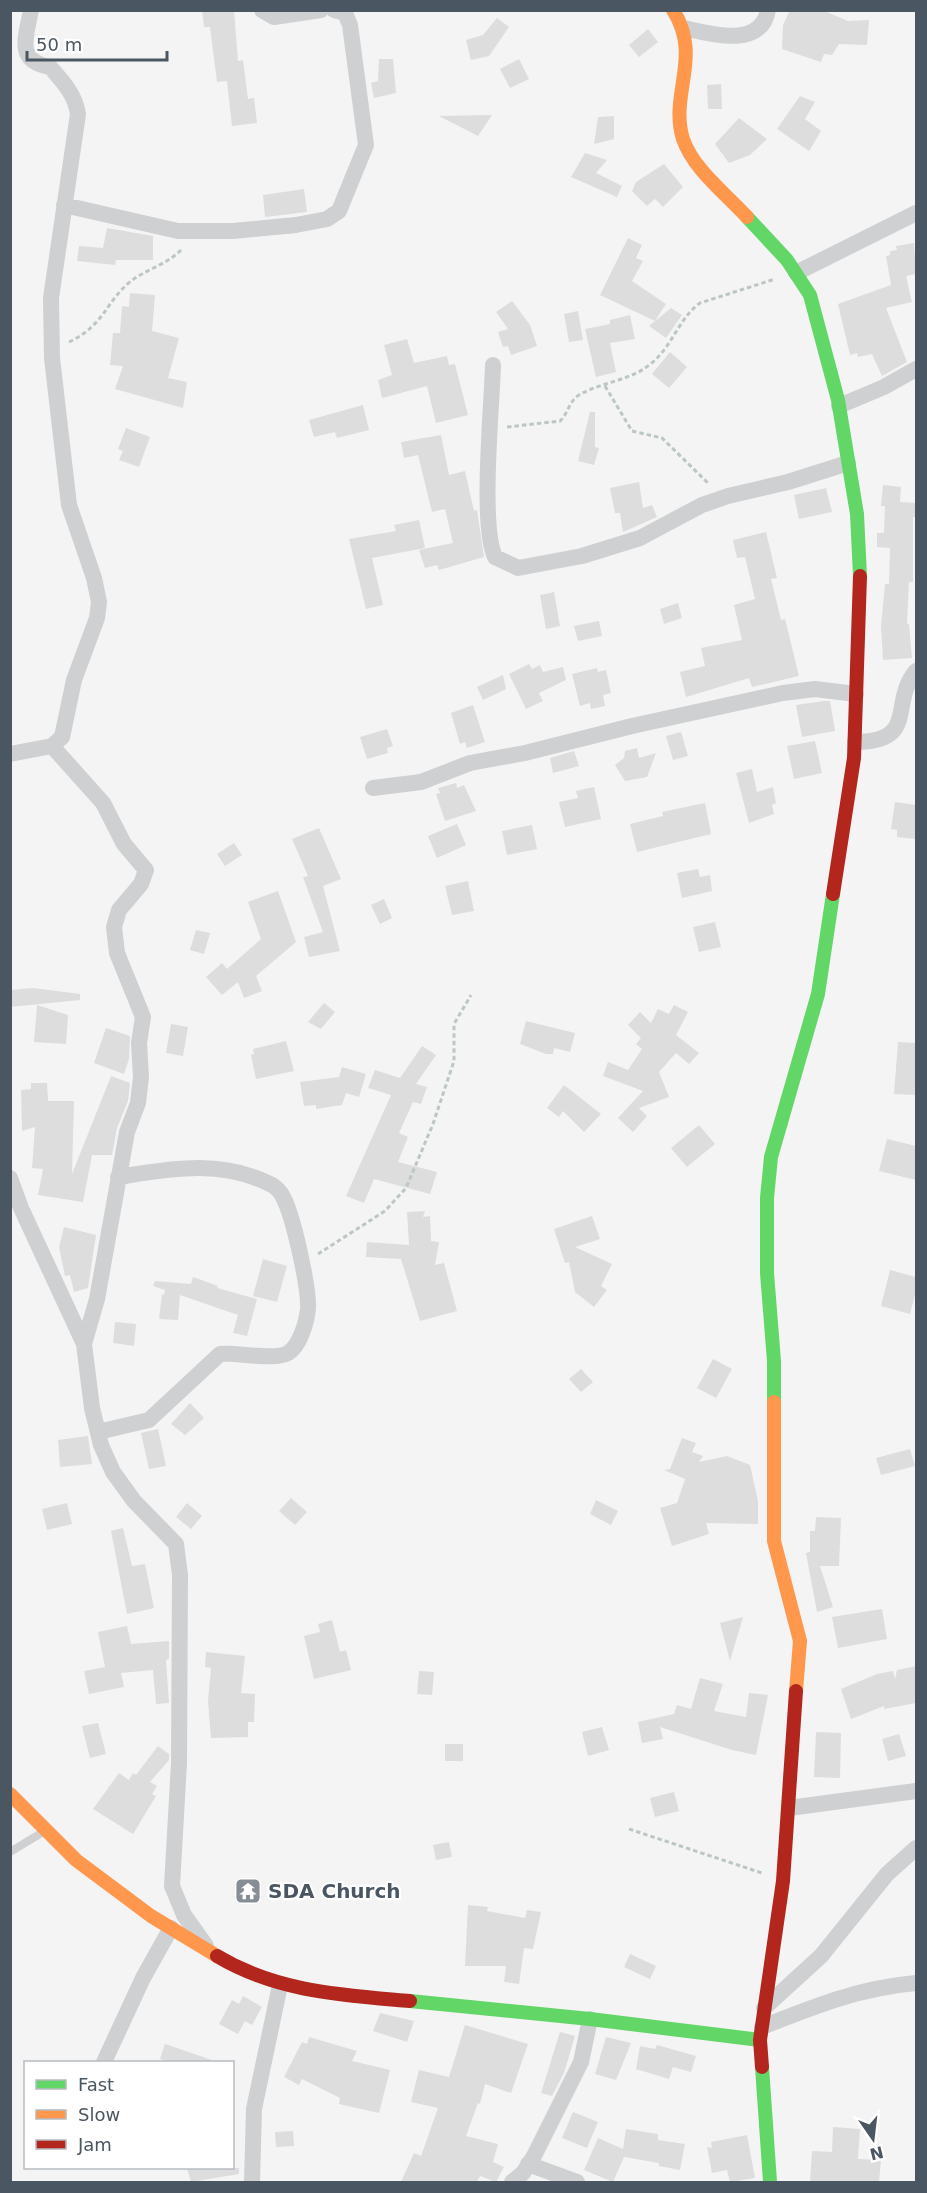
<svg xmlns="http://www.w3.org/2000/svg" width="927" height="2193" viewBox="0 0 927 2193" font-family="'DejaVu Sans',sans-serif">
<rect width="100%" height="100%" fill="#f4f4f4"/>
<path fill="#ddddde" d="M202,10H234L238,61L243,60L248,99L254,98L257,123L232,126L227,81L217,82L210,27H204Z
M790,10H822L848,21L869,20L867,45L839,44L832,55L824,54L821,62L782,49L783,25Z
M497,18L509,27L489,56L471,60L466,40L483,35Z
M648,29L658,42L639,57L629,45Z
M379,59H393L396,93L374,98L371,83L378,81Z
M519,59L529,79L510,88L500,69Z
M721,84L722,109H708L707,85Z
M800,96L815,102L805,119L821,131L809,151L777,129Z
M492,115L478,136L439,116Z
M614,116V139L594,144L598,117Z
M739,118L767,139L750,155L729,163L715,144Z
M585,153L607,160L596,173L622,186L617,197L571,177Z
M664,164L683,187L663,207L655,199L647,206L632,191L636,182Z
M304,189L307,212L265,217L263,195Z
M107,228L153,236V260H116L115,265L77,261L79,246L103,248Z
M628,238L642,245L636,258L643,261L632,281L666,304L655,321L600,295Z
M914,243L916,274L906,276L912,302L886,308L907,362L882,376L872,354L858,357L857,353L850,355L838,304L891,285L886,256L890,255V251L897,250L896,246Z
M130,293L155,295L152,331L179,338L168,378L187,382L183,408L115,389L123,366L110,365L113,333H120L122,306L129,307Z
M512,301L530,325L537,346L511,355L508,346L503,347L498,332L508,329L496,312Z
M671,308L682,315L666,338L649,326Z
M578,311L583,340L569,342L564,314Z
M630,315L635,339L610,343L616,372L596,377L585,329L610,324V320Z
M407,339L414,363L447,356L449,365L455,364L468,415L436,423L427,386L382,398L378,380L392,375L384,345Z
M670,352L687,367L669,388L652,374Z
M363,405L369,430L337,438L335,432L314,437L309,420Z
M590,412H595V447L599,448L594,465L578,461Z
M126,428L150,437L139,467L119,460L123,451L118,449Z
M441,435L449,475L465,471L474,511L477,510L484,557L439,570L437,565L425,568L419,550L453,543L445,509L432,512L418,455L404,458L401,442Z
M639,482L643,508L652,505L657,517L623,532L620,513H615L610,488Z
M883,485L901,487L900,502L916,503V517H913V582H909L907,624H909L912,658L883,660L881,626L885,584H889L890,548L877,547V533H884L885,506H881Z
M826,488L832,512L799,519L794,495Z
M419,520L425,548L372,558L383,605L366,609L349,539L396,531L394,525Z
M766,532L777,578L771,579L781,620L785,619L799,676L752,687L749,678L686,697L680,672L705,666L701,648L742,640L734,605L755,599L745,557L737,558L733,540Z
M554,592L560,626L546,629L540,595Z
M678,603L682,618L664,624L660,609Z
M599,621L602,636L578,641L574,626Z
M529,664L532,669L540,665L543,672L563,667L566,680L539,693L543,701L526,709L509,674Z
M597,668L598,672L606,670L611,693L603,695L605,706L591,709L590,703L580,706L572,674Z
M503,675L506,689L483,700L477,687Z
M824,701H830L835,731L802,737L796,705Z
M473,705L485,742L467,748L465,742L460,744L451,713Z
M387,729L393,746L387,748L388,753L367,759L360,737Z
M681,732L688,756L673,760L666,736Z
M815,741L822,773L794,779L787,746Z
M637,748L639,758L656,753L647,777L625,781L615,765L624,758L625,751Z
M574,751L579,766L553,773L550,758Z
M752,769L757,792L773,787L776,803L772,805L774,814L749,823L736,773Z
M456,783L457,788L464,785L476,811L445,821L436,794L440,793L438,788Z
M594,787L601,819L565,827L559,802L578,798L576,791Z
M895,802L916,805L915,839L897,837V830L891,829Z
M705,803L711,834L637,852L630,824L663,816L662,812Z
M457,824L466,845L437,858L428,836Z
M532,825L537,849L507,855L502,831Z
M319,828L341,879L323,886L340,951L309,957L304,937L323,932L303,877L308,876L292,839Z
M234,843L242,855L225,866L217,854Z
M698,869L700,877L710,875L712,891L682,898L677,873Z
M468,881L474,911L452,915L445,886Z
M278,891L296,942L256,976L262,991L244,998L238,982L222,995L206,977L222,963L227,969L261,939L248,902Z
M384,899L392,918L380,924L371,905Z
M715,922L721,947L699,952L693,927Z
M196,930L210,933L204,954L190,950Z
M33,988L80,994V1000L10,1007V990Z
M324,1003L335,1012L321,1029L308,1022Z
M37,1005L68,1015L66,1044L34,1042Z
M674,1005L688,1012L676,1035L699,1053L689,1064L676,1053L659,1072L669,1097L639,1108L647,1116L633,1132L618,1118L643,1091L603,1076L608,1062L628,1070L642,1049L636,1044L641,1038L628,1025L640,1012L651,1023L658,1009L669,1014Z
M526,1021L575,1033L570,1052L554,1048L553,1054H546L520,1044Z
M171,1024L188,1027L183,1056L166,1053Z
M106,1028L130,1036L129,1059L124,1074L94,1063Z
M286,1041L294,1071L256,1079L251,1055L254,1054L253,1049Z
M898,1042L916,1043V1095L894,1094Z
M422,1046L436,1055L416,1084L427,1087L421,1104L413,1102L399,1133L408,1137L398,1162L437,1172L430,1194L374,1179L364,1203L346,1196L391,1095L368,1088L375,1070L400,1078Z
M342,1067L366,1074L359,1097L346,1093L342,1105L316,1109V1105L304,1106L300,1082L339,1077Z
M111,1076L130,1083L128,1101L117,1128L112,1155H92L83,1202L38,1195L43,1169L32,1168L35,1127L22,1131L21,1090L31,1089V1083H47L48,1101H74L72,1174Z
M564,1085L601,1114L584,1132L563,1111L559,1117L547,1108Z
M699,1125L715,1144L687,1167L671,1148Z
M887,1139L916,1146V1180L879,1171Z
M425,1211L423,1217L430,1216L431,1241L439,1242L435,1265L444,1263L457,1311L420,1321L401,1259L366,1257L367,1242L409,1245L407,1212Z
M592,1216L600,1239L575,1247L612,1264L601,1286L607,1290L594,1307L575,1292L569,1262L565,1263L554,1229Z
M64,1227L96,1235L88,1288L74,1292L70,1275L65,1276L59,1247Z
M263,1259L287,1266L277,1302L253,1296Z
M890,1270L916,1277V1291L910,1314L881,1306Z
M193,1277L218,1286L217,1288L257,1299L247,1336L233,1333L238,1315L180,1295L178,1320L159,1319L162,1294L164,1295L165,1290L153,1286L155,1281L191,1284Z
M115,1322L136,1324L134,1346L113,1343Z
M713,1359L732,1369L716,1398L697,1388Z
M581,1369L593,1382L581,1392L569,1379Z
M190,1403L204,1418L185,1435L171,1424Z
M158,1429L166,1466L149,1469L141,1433Z
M88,1436L92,1464L60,1467L58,1440Z
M682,1438L696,1443L692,1452L703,1456L699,1462L727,1456L750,1465L758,1501V1524L706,1523L709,1534L672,1546L660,1508L677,1503L685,1479L664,1470L670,1469Z
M910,1449L915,1466L881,1475L876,1458Z
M291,1498L307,1512L295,1525L279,1511Z
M596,1500L618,1511L611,1525L590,1514Z
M67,1503L72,1524L47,1530L42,1509Z
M187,1503L202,1516L191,1529L176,1517Z
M816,1517L841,1518L839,1566H820L833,1607L817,1612L806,1553L810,1552V1531H815Z
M123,1528L132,1566L145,1564L154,1608L127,1614L111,1531Z
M882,1609L887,1639L838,1648L832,1617Z
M743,1617L730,1661L720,1623Z
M332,1620L340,1652L346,1650L351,1670L314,1679L304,1636L320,1632L318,1624Z
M127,1626L131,1644L169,1641V1659L166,1660L169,1703L156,1704L153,1670L121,1673L124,1687L89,1694L84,1671L105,1667L98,1632Z
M206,1652L245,1656L241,1693L255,1694L254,1722H248V1737L211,1738L208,1701L211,1668L205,1667Z
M916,1666V1703L884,1709V1706L851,1719L841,1689L877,1674L893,1671L895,1679L897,1670Z
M419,1671L434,1672L432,1695L417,1694Z
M700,1678L723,1684L714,1711L746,1717L749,1693L768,1695L756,1755L732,1750L660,1727L663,1739L642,1743L638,1722L674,1714L677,1705L691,1709Z
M98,1723L106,1754L90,1758L82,1726Z
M602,1727L609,1750L588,1756L582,1732Z
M816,1732L841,1733L840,1778L814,1777Z
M899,1734L906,1756L888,1761L882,1739Z
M445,1744H463V1761H445Z
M158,1746L169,1754V1760L150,1782L157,1786L152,1794L156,1796L133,1834L93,1809L119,1773L129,1780L133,1773L136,1775Z
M674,1792L679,1811L655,1817L650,1798Z
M449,1842L452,1857L436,1860L433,1845Z
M468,1905L488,1907L487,1911L525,1918L527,1910L541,1912L533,1949L524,1948L519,1984L504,1982L506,1966H465Z
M630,1954L656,1966L650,1979L624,1967Z
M243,1996L262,2007L252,2025L245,2021L238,2034L219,2024L232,2000L239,2004Z
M380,2013L414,2021L407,2042L373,2031Z
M465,2025L528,2044L511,2093L485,2084L480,2104L478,2103L466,2136L498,2144L493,2162L504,2167L496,2182L480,2176L477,2182H401L414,2153L421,2156L438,2108L411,2102L419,2070L449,2077Z
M560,2032L575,2036L564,2073L552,2096L541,2093Z
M309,2037L357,2051L352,2061L390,2070L379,2113L339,2104L340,2098L302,2079L299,2085L284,2077L302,2042L307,2044Z
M606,2037L631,2043L616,2080L595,2074Z
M165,2044L212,2060V2062H170L160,2059Z
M657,2045L696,2056L691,2072L673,2067L669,2079L636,2069L640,2046L655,2049Z
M573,2112L598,2122L587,2148L562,2138Z
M833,2127L860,2129L858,2159L881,2160L879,2182H810L812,2151L832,2152Z
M626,2129L658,2134V2140L685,2144L680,2170L659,2166V2163L624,2157L613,2182L584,2170L598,2138L623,2149Z
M293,2131L294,2146L276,2147L275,2132Z
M747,2135L755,2178L730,2182L727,2170L712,2173L707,2147L712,2148L711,2142Z
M187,2168H239V2174L191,2182Z"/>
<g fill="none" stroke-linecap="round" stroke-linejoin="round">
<path stroke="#bcc7c4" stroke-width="3" stroke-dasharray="4.5 3" stroke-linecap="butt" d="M69,342C105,325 105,302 131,281C147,269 168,264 182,249
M605,386L632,431L662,438L709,484
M507,427L560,421C568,414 569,401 579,395C603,381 633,381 654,361C673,344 680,317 700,303L775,279
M318,1254L385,1211L406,1188L433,1124L454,1061V1024L471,995
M629,1829L762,1873"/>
<path stroke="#ced0d2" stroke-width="8" d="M10,1852L43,1832"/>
<path stroke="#ced0d2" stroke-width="16" d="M262,10L274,17L321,10
M684,28C710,34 761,49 768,10
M64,205L178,231H233L296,225L327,219L339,211L366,145L350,25L345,13L334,10
M796,273L916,213
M493,365C492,406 480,525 495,557L518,568L582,556L640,538L702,505L728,496L788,482L848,463
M839,406L884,387L916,369
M855,742C919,742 889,703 916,671
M52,746L103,803L124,844L146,870L141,884L119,910L114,927L117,953L143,1017L139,1043L141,1077L138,1103L127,1132L97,1299L84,1344
M10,754L52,746L62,737L74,680L97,618L99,602L94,578L69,505L52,358L51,298L78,114C75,94 63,82 50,67C15,61 26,38 31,10
M373,788L421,782L470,763L525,753L632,726L783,693L815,689L856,694
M10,1178L21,1208L84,1344L92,1408L101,1445L113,1472L134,1501L176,1544L180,1575L179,1763L172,1886L184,1915L206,1946
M98,1432L149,1420L220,1354C237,1352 275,1361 288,1353C300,1346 307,1321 308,1308C309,1287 293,1215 283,1197C281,1192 275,1186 270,1184C220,1159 170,1169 118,1177
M789,1808L916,1791
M764,2008L821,1956L887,1874L916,1848
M762,2027C815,2006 859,1988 916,1983
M104,2062L143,1978L171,1928
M528,2164L577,2182
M252,2182L254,2109L280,1985
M512,2182L523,2173L534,2156L581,2062L590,2019"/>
<path stroke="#63d668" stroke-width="14" d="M747,217L787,260L810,295L838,400L857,514L860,576
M774,1402V1361L767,1273V1198L771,1157L818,994L833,894
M410,2001L590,2019L760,2040
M762,2067L770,2182"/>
<path stroke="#ff974d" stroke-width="14" d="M673,10C703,57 669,94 683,139C693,169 726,194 747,217
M774,1402V1541L800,1641L796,1691
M10,1794L76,1860L151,1916L217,1956"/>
<path stroke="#b3261e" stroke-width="14" d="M833,894L854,758L860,576
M217,1956C277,1992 342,1995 410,2001
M762,2067L760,2040L783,1881L796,1691"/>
</g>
<defs>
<symbol id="temple-square" viewBox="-11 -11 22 22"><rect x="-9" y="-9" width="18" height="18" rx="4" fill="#868d94" stroke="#fff"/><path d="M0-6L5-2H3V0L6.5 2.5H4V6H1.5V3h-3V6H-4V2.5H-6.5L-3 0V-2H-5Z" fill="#fff"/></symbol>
</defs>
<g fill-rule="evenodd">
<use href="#temple-square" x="233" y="1876" width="30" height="30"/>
</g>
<g text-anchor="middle" stroke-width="4.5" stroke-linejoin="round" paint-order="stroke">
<g font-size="20" font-weight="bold" fill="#4a5661" stroke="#fff" text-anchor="start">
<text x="268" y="1898">SDA Church</text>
</g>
</g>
<rect width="927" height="2193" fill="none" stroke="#4a5661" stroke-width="24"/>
<rect x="24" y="2061" width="210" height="108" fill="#ffffff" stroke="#b7bbc0" stroke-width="1.5"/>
<rect x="36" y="2080" width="30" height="9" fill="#63d668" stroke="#b7bbc0" stroke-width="1.5"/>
<text x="78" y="2091" font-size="18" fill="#4a5661">Fast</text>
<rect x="36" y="2110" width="30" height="9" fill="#ff974d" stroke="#b7bbc0" stroke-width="1.5"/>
<text x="78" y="2121" font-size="18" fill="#4a5661">Slow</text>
<rect x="36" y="2140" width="30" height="9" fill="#b3261e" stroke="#b7bbc0" stroke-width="1.5"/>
<text x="78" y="2151" font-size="18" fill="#4a5661">Jam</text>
<g transform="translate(873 2139) rotate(166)" stroke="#ffffff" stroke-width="4.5" paint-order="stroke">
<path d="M0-4.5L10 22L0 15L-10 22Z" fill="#4a5661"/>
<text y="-9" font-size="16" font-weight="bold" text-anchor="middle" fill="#4a5661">N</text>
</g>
<path d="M27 51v9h140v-9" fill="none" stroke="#4a5661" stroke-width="3"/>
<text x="36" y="51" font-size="18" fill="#4a5661" stroke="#ffffff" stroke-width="4.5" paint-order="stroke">50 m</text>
</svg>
